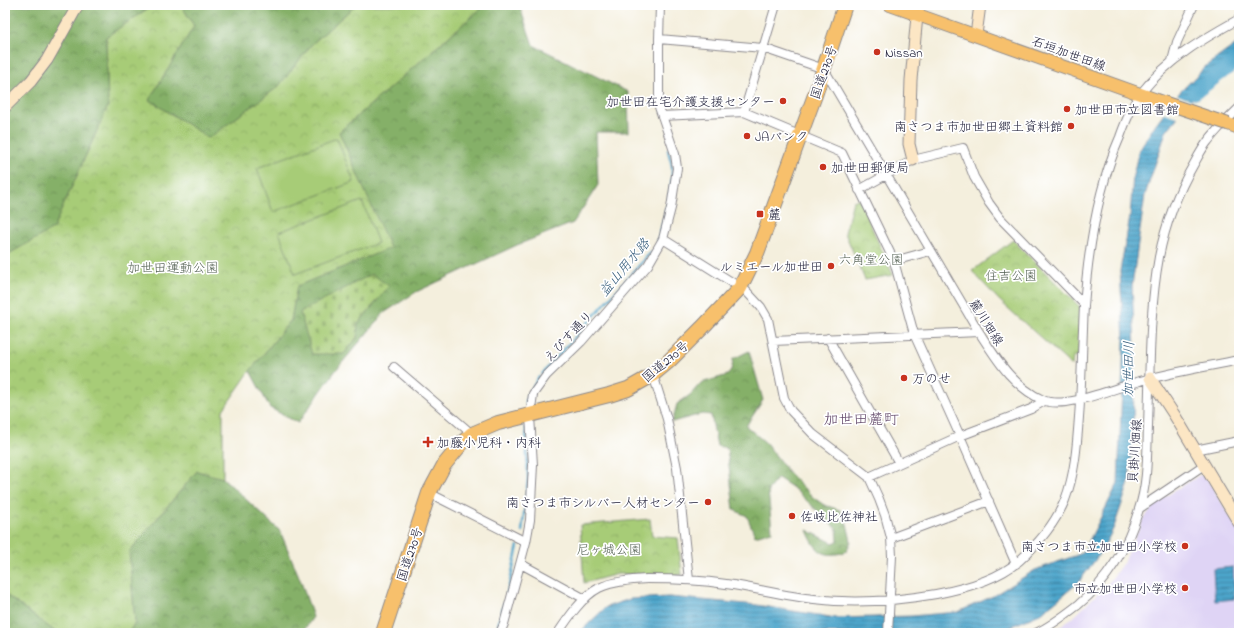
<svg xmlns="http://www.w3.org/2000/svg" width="1244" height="638" viewBox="0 0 1244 638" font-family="'Indie Flower','Klee One',sans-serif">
<defs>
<pattern id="forest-crowns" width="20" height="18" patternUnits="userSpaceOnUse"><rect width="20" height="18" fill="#85b068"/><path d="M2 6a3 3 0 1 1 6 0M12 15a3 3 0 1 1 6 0" fill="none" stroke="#6c8f57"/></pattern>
<pattern id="cemetery-stones" width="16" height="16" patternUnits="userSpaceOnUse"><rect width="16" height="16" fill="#a7cc77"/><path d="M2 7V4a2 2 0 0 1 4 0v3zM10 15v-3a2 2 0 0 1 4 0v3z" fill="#8faf68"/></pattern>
<pattern id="park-crowns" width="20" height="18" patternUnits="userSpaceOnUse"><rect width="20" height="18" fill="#a7cc77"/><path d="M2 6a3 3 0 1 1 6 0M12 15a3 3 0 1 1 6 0" fill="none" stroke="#8faf68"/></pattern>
<pattern id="water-rules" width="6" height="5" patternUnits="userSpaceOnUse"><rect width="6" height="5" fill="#4ea5cb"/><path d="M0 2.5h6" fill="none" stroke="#4086a6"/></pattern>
</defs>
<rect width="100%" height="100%" fill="#fff"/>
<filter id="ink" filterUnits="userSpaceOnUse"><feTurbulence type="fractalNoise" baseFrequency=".025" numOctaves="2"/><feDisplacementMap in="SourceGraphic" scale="8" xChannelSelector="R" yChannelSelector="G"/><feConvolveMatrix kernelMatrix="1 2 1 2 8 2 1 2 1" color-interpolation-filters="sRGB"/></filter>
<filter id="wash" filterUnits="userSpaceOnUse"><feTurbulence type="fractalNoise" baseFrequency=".012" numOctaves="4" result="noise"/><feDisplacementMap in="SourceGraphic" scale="16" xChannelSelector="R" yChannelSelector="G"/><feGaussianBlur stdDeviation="0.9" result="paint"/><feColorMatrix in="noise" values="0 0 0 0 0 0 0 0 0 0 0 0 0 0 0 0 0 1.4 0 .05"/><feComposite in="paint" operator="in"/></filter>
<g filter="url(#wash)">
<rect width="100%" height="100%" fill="#f4efdd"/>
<path fill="#dfd4f5" d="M1200,475L1206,477L1239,531V633H1050L1076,615L1110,581L1125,560L1143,520L1151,509L1163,498Z"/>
<path fill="url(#forest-crowns)" stroke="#546952" d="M5,5H153L106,37L108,106L53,229L5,256Z
M181,5H356L312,44L278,87L209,138L149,100L194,26Z
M485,5H519L533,45L628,92L629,132H596L598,185L573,223L517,245L416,292L384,313L336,370L298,423L270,408L250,371L291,320L297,286L389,248L339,132Z
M749,351L763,400L746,426L766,443L789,473L814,498L824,505L840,510L847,524L851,541L847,551C824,560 815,551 807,530L833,543L838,541L837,529L792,487L778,478L768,490L772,531L755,536L747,516L734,510L727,448L717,446L711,415L702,414L672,422L677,404L690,395L701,383L728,375L732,368L733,359Z
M197,471L223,478L280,531L300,579L313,617L302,633H128L135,623L129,552Z
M5,594L57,633H5Z"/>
<path fill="url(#cemetery-stones)" stroke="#647759" d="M372,274L389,286L358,324L357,338L344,354H312L300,312Z"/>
<path fill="url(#park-crowns)" stroke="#647759" d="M153,5H181L194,26L149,100L209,138L278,87L312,44L356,5H402V6L403,5H485L339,132L390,248L297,286L291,320L250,371L223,410V478L197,471L129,552L135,623L128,633H57L5,594V256L53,229L108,106L106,37Z
M859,199L893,275L865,280L845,233L853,201Z
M1013,240L1080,307L1078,357H1073L1072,366L999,300L972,271Z
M650,519L652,536L678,538L682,575L618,574L584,583L580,525Z"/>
<path fill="#a7cc77" stroke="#647759" d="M337,138L354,182L273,212L257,168Z
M362,201L378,243L295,274L279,232Z"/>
<path fill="url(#water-rules)" stroke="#386483" d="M1239,42V58L1222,70L1195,95L1166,132L1145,195L1132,286L1135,348L1133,429L1129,483L1114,527L1102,551L1078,583L1040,614L996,633H579L606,607L630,599L669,597L757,605L836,618L911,616L958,612L993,596L1035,570L1083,553L1118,483L1124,340L1120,271L1130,217L1133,175L1139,150L1155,125L1179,93L1206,66Z
M1233,567L1235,599L1215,601L1213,569Z"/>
<path fill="#f4efdd" d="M1175,94L1194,101L1180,118L1162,112Z"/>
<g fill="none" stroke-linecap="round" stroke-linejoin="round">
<path stroke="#4ea5cb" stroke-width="2.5" d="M933,8V5
M663,112L688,111
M658,241C664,217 673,191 672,166C671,161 669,155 668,150
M542,374L651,252
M526,403L527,397L539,377
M522,531L528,479L526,427
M507,594L518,546
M496,633L504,603"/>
<path stroke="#4ea5cb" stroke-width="15" d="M1195,92L1239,59"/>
</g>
</g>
<g filter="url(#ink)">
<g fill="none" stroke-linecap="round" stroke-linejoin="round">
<defs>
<path id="street" d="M659,39L763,48L824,69L979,332C996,358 1012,386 1043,400C1067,411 1125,383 1152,378C1181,371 1210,366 1239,360
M1172,61L1177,42L1194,5
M744,112L776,5
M662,116L744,112L842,153L894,261L914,334L960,436L1016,564
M859,190L913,160L963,148L974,177L989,203L1000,218L1076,296L1084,304
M663,239L746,291L761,307L768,319L784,398L791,411L813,434L869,477L879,499L885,515L891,538L892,556L888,633
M894,261L930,251
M828,338L899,463
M773,341L979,332
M394,367L472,434
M651,376L655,381L667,419L677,468L689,580
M1195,450L1239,441
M869,477L960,436L1031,409L1044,401
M429,493L526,542
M1140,508L1204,465
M891,538L989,501
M521,564L585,599
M500,633L504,624L526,542L530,520L533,465L530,416L533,394L546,376L581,342L648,265L663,239L671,208L677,168L675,154L659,107V39L660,5
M558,633C568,618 583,596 599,588C614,581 632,580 648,579C674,579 700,580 726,584C755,588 785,596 814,599C854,604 896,601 936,594C963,589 998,579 1019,561C1038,544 1055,524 1065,500C1075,474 1077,445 1079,417C1082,380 1082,343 1084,306C1088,252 1098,187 1120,137C1125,123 1132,104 1142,92C1168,59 1203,39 1239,19
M1036,633C1051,626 1065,615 1078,605C1108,580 1128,546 1139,509C1148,483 1147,453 1148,426C1150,370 1149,311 1159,257C1166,221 1177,193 1195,162C1199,155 1203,147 1208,141C1217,129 1228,119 1239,108"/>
<path id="secondary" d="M976,35L980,5
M5,107L31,81L47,60L78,5
M913,160L909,144L911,80L918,5
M1150,378L1175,416L1239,523"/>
<path id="primary" d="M890,5L1157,100
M1228,124L1239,128"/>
<path id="highway" d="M383,633L429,493L444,465L462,443L472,434L498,423L609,395L628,389L651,376L669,361L702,328L740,288L757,253L815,95L845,5"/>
</defs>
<use href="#street" stroke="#8b888c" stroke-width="10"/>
<use href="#secondary" stroke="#8b888c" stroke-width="13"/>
<use href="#primary" stroke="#8b888c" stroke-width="14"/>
<use href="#highway" stroke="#8b888c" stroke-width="16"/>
<use href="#street" stroke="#fff" stroke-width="8"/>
<use href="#secondary" stroke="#fce6c4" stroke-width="11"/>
<use href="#primary" stroke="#f7c06c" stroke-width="12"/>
<use href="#highway" stroke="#f7c06c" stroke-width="14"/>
<defs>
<path id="primary-bridge" d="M1157,100L1228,124"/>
</defs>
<use href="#primary-bridge" stroke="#8b888c" stroke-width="14" stroke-linecap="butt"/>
<use href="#primary-bridge" stroke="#f7c06c" stroke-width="12"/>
</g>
</g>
<g fill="#c8321e" stroke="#fff" stroke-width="1.5">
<circle cx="877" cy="52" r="4"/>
<circle cx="783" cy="101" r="4"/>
<circle cx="1067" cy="109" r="4"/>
<circle cx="1071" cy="126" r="4"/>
<circle cx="747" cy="136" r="4"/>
<circle cx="823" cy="167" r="4"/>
<rect x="756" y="210" width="8" height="8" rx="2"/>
<circle cx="831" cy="266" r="4"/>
<circle cx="904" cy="378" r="4"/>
<path d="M426 436h4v4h4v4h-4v4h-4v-4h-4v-4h4z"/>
<circle cx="708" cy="502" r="4"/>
<circle cx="792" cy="516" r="4"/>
<circle cx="1185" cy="546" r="4"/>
<circle cx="1185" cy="588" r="4"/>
</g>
<g text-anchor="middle" stroke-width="3.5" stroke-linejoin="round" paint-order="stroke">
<g font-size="13" fill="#22223b" stroke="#fff" text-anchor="start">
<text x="885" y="57">Nissan</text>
<text x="775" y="106" text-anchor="end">加世田在宅介護支援センター</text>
<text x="1075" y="114">加世田市立図書館</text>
<text x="1063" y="131" text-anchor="end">南さつま市加世田郷土資料館</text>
<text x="755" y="141">JAバンク</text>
<text x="831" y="172">加世田郵便局</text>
<text x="768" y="219">麓</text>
<text x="823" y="271" text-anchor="end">ルミエール加世田</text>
<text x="912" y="383">万のせ</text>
<text x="437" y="447">加藤小児科・内科</text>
<text x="700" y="507" text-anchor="end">南さつま市シルバー人材センター</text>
<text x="800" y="521">佐岐比佐神社</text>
<text x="1177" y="551" text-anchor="end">南さつま市立加世田小学校</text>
<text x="1177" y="593" text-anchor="end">市立加世田小学校</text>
</g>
<g font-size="13" fill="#22223b" stroke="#fff">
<text transform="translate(1069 53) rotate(20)" y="5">石垣加世田線</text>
<text transform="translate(823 72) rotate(-71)" y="5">国道270号</text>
<text transform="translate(987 322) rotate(58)" y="5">麓川畑線</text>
<text transform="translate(568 336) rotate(-47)" y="5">えびす通り</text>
<text transform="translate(665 361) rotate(-40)" y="5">国道270号</text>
<text transform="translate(1134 451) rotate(-86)" y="5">貝掛川畑線</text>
<text transform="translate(409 554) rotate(-72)" y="5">国道270号</text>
</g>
<g font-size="13" fill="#515e50" stroke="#fff">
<text x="871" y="264">六角堂公園</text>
<text x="173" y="272">加世田運動公園</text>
<text x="1011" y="280">住吉公園</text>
<text x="609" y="554">尼ヶ城公園</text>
</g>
<g font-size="14" font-style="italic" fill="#365d7c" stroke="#fff">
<text transform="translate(624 267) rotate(-50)" y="5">益山用水路</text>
<text transform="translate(1128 369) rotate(-89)" y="5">加世田川</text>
</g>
<g font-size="15" fill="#62486a" stroke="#fff">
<text x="861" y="424">加世田麓町</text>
</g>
</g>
<rect width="1244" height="638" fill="none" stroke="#fff" stroke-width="20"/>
</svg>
